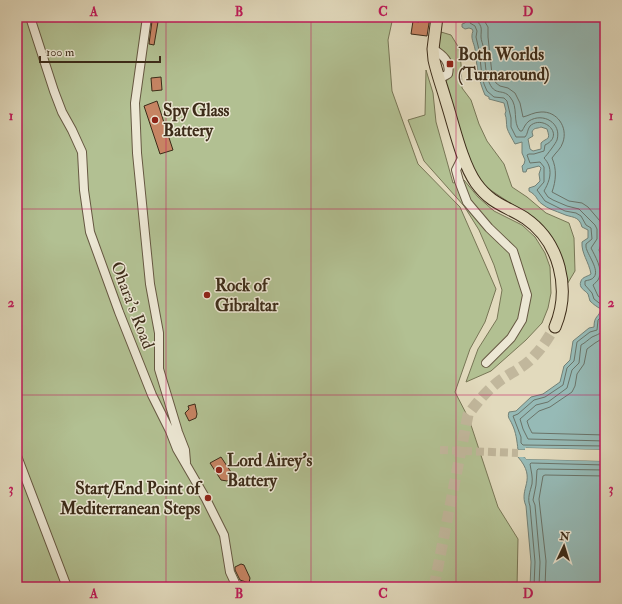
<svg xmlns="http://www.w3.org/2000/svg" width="622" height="604" viewBox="0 0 622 604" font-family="'IM FELL Double Pica',serif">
<rect width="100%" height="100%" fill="#e2dabd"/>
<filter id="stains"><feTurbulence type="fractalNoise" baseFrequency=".005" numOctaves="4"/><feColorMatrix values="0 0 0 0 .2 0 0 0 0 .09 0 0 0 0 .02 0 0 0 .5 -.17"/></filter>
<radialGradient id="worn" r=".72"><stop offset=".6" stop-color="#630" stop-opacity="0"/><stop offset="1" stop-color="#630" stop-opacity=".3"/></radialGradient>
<path fill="#b2c092" stroke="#787656" d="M17,17H393L388,40L392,91L418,164L460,207L496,289L485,322L470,349L455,392L469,419L498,507L518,539L517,587H17Z
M441,32L451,35L459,48L461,64L462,88L471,100L479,124L487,141L504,164L512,187L527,197L546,213L569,223L574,238L575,271L566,286L563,262L554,240L536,219L507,201L483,185L470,163L445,82L452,76C453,61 450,59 438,49Z
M426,70L433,93L436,122L453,183L464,180L478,197L494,211L522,225L535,237L545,253L550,267L551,293L548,308L542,323L526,340L491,371L466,382L478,349L497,319L502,290L494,265L479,230L464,206L424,161L408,120L425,115Z"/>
<path fill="#96bab6" stroke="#728177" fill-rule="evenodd" d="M469,17H605V450L526,448L525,450H518C517,441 516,432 512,424C510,419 507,418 509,412L516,411L531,397L543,394L560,382L564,366L570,360L573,341L589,328L594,327C594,315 599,318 601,309C597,307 593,304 590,301C589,299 589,296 588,294C585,290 578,288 581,281C582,277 589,276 591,274C589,262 581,253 582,242L588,238V230L582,227C579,215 571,218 563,214C556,211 548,209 542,204C536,200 538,196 529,191V188L535,186L540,181L539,174L541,168L539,166L527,169L526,172H523L522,166L524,164L525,160L522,153V142L515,144C513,140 508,132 507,128C506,123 507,119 505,114L506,111L504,103L489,99V97L485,95C478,79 477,67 475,49C474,43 470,38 473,31L472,29L469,28L465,29L462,27V24L465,23ZM541,127L547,129C551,141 547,137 541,143V149L533,151L530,149L528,139L533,136L532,132C534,127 537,129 541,127Z
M520,456L525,457L526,459H529L605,461V587H530L531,562L526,506C518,488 538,480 518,457Z"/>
<path fill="#e2dabd" d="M525,448L605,450V452L527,450L526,452H518V450H525Z
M518,455H526L529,457L605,459V461L529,459H526L525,457H518Z"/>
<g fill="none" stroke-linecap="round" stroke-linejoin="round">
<path stroke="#6a7368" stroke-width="1" d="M471,17L470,23L475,26L477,31L476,37L479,50L482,76L484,84L487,91L494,97L504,98L507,101L511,118V127L516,137H525C528,134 527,130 530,126C543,114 566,135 545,145L544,151L534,154H529L527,155L530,163L540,162L544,167V182L537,190L545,201L565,211L576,213L581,216L586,225L591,228L592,239L586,244V247C587,254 600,270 594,277C592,280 588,280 585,281V285L592,293L594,299L603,306L605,309L603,315L598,320L597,330L590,332L577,342L574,361L567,368L563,385L545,397L534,400L518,414L513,416L521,437V443L523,445L605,446
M476,17V20C483,27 481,29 481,37C481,40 483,45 484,49C485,58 485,67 487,76C493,99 502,87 510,97C519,107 512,122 520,131H522C524,128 525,124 529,121C543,112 562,123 557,140C556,143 547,155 544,158C546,160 548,163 549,166C552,175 548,184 544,191L548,197L553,200L567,206L579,209L595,225L597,229V239L591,248C595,256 603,269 599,278C598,281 595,283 593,285L598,296L605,301
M482,17L488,27V37L492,74L496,83L500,86L508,88L515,93L520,103L523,117C528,116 534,112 541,112C557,111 568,127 563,142C561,149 556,152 552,158C557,169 556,181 552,192L569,201L582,203L588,207L600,221L603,228V239L599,250L605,265
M605,320L603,322C604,333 601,333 592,337C589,339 585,343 581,345L579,363L572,370L567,388L548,402L536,405L520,419L523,429L528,439L605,441
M605,337L595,343L587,349L584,364L577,374L575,386L572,392L550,407L539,411L527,421L529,427L532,433L605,435
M534,587L535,562L530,506C527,498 530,492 532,484C533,477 531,471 530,464L531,463L605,465
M539,587L540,562L535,505L533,500L536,485L537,470L538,469L605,470
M545,587L546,561L539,499L543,476L545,475L605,476"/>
</g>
<path fill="#c68463" stroke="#3d2c19" d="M420,17H430L427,36L411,34L413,21L419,22Z
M152,21L158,22L154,45L149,44Z
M161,77L162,90L152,91L151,78Z
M157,101L173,150L160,154L144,106Z
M195,404L197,414L196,418L189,421L185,413L189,409L188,406Z
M221,457L231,472L230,479L227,481L221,480L210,463Z
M241,564L244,565L250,578L249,583L240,580L235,570V567Z"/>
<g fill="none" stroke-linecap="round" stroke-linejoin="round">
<path stroke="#c1b79c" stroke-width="8" stroke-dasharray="8 4" stroke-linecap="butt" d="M440,450L518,453"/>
<path stroke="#c1b79c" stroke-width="11" stroke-dasharray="11 5.5" stroke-linecap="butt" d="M434,587L468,415C478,401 488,389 502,379C514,371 526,366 535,355C543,347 549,336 555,327"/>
<defs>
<path id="minor" d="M30,17L54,91L62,112L72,130L82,152L84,190L90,232L119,312L152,395L170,431L177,449L206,499L224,535L230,572L236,585L244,587
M147,17L135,103L137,153L150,284L159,333V369L178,432L185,450L186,462
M17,20L18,17
M433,49C443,55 451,62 448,74L439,79
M463,156L456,170L459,181L467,202L489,228L513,251L527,295L522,320L511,338L486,363
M17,456L67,587"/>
<path id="major" d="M437,17L433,49L434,60C437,74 442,87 446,101C454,126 462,163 476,183C491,204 506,206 525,218C560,242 571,289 555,327"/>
</defs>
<use href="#minor" stroke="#665842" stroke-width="10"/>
<use href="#major" stroke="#3d2c19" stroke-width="13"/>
<use href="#minor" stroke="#ece7d4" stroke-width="8"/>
<use href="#major" stroke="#e2dabd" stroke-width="11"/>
</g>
<path fill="none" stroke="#c2185b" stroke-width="1" stroke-opacity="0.55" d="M166,17V587M311,17V587M456,17V587M17,209H605M17,395H605"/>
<g fill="#8f2418" stroke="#ece7d4" stroke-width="1.5">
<rect x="446" y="60" width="8" height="8" rx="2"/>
<circle cx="155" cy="120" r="4"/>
<circle cx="207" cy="295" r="4"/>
<circle cx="219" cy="470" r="4"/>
<circle cx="208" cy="498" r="4"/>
</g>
<g text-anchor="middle" stroke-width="3" stroke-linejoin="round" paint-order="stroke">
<g font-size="17" font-weight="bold" fill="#3d2c19" stroke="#ece7d4" text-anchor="start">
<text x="458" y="60">Both Worlds<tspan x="458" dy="20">(Turnaround)</tspan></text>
<text x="163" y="116">Spy Glass<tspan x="163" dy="20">Battery</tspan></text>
<text x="215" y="291">Rock of<tspan x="215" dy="20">Gibraltar</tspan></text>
<text x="227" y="466">Lord Airey's<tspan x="227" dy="20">Battery</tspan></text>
<text x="200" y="494" text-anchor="end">Start/End Point of<tspan x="200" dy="20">Mediterranean Steps</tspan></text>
</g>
<g font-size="17" fill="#3d2c19" stroke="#ece7d4">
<text transform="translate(133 305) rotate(69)" y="6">Ohara's Road</text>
</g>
</g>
<rect width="622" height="604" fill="none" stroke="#e2dabd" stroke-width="44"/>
<g transform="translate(564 546) rotate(4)" stroke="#ece7d4" stroke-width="3" paint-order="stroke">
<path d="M0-3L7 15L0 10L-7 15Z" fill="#3d2c19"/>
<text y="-6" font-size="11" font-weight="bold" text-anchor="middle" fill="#3d2c19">N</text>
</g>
<path d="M40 56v6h120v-6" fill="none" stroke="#3d2c19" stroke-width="2"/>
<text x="46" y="56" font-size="12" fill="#3d2c19" stroke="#ece7d4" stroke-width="3" paint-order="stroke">100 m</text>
<rect x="22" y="22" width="578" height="560" fill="none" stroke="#c2185b" stroke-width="1.5"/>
<g font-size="13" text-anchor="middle" font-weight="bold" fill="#c2185b">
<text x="94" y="16">A</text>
<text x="239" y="16">B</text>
<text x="383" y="16">C</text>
<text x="528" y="16">D</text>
<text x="11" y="120">1</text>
<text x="611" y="120">1</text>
<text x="11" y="307">2</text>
<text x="611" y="307">2</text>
<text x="11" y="493">3</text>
<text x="611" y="493">3</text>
<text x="94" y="598">A</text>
<text x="239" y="598">B</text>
<text x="383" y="598">C</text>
<text x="528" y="598">D</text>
</g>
<rect width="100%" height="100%" filter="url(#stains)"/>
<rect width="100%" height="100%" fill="url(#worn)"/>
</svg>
